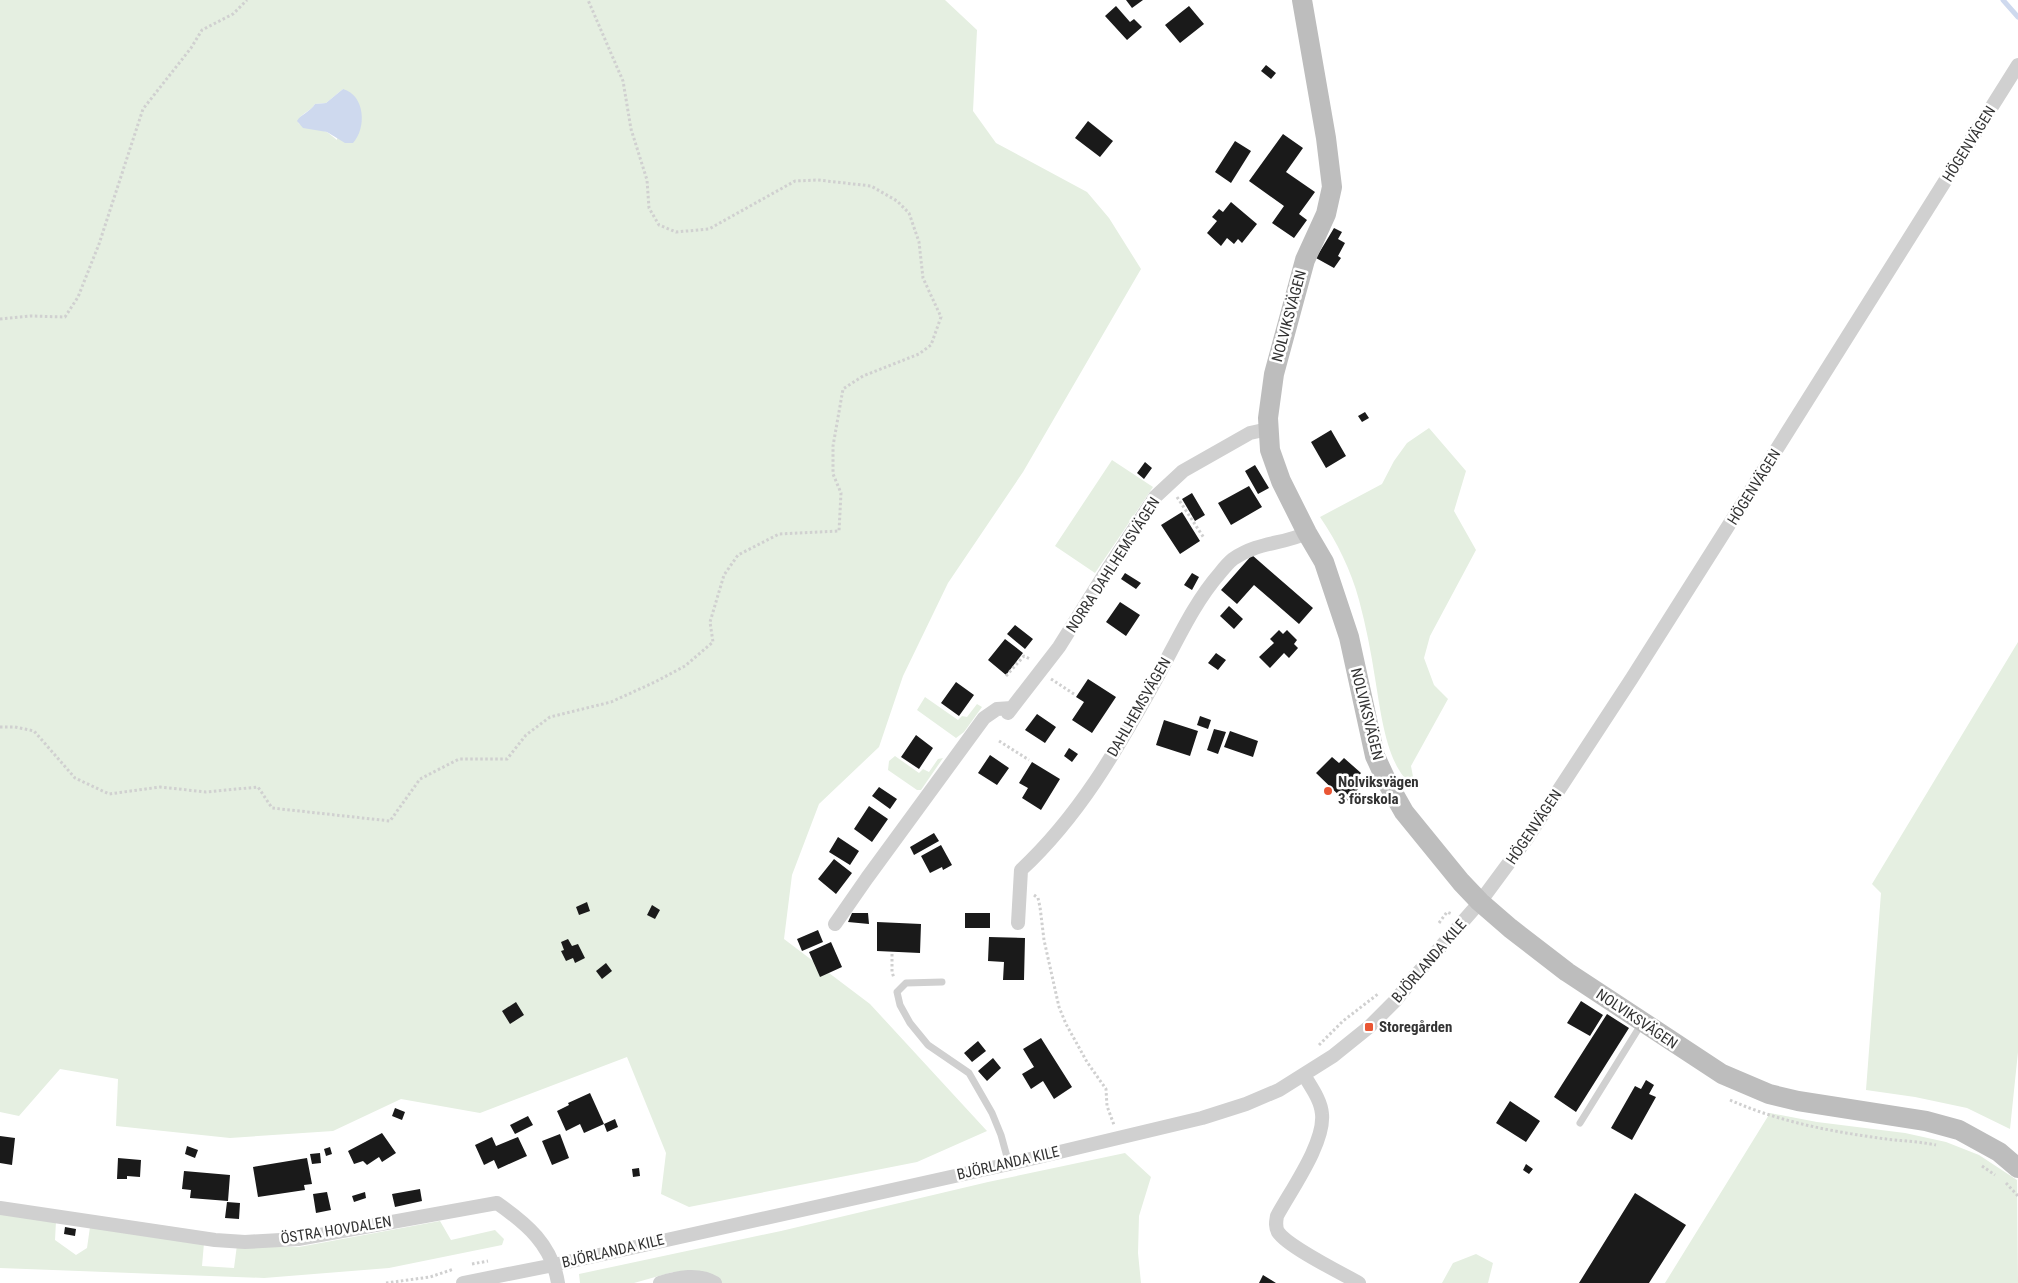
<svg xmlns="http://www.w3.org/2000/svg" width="2018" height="1283" viewBox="0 0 2018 1283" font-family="'Roboto Condensed',sans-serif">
<rect width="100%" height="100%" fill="#fff"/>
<path fill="#e5efe1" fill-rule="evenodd" d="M0,0H945L977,30L973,111L996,143L1087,192L1109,218L1141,269L1023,472L948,583L903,676L879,747L819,804L792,875L784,939L870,1004L987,1131L917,1162L689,1207L661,1194L666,1153L627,1057L480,1113L401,1099L333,1131L230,1138L116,1126L118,1079L60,1069L19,1116L0,1112ZM343,89L337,140L327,132L299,124L298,121C301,113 310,112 315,104L326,103Z
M1429,428L1466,471L1454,511L1476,550L1430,636L1424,658L1434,685L1448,699L1411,766L1414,782C1411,781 1406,779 1404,777C1385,754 1380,707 1375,678C1371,652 1366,626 1359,600C1351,570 1337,542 1320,517L1382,484L1394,461L1407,443Z
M1112,460L1153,487L1095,573L1055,546Z
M2018,642V1052L2010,1129L1967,1108L1915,1097L1866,1090L1881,893L1872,884Z
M925,697L958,720L962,716L967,717L977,704L982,707L964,732L956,738L917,710Z
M895,756L919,773L923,769L929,772L938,759L943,758L921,790H917L888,770L889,761Z
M1770,1113L1817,1122L1905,1133L1946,1142L1979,1155L2017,1180L2018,1283H1665Z
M1125,1153L1151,1177L1139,1216L1138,1253L1141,1283H722L706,1273L673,1272L634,1283H580L579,1274L781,1231L988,1182Z
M0,1213L56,1221L55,1240L76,1255L87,1248L90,1227L204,1243L202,1266L234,1268L237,1245L299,1247L440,1221L451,1240L495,1230L504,1239L502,1245L389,1268L264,1278L0,1268Z
M1476,1254L1493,1263L1488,1283H1442L1453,1263Z"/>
<path fill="#ced9ee" d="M343,89C365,95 367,128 353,143H345L327,132L303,128L297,121C301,114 310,112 315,104L326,103Z"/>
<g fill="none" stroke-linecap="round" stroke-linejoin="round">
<path stroke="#ced9ee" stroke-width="5" d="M2003,0L2018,17"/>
</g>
<path fill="#1a1a1a" d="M1126,0H1143L1132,8Z
M1116,6L1130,22L1134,19L1142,27L1127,40L1105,16Z
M1189,6L1204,24L1180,43L1165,25Z
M1266,65L1276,73L1271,79L1261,71Z
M1088,121L1113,141L1100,157L1075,138Z
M1283,134L1303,148L1286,172L1315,192L1299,214L1307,220L1294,238L1272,223L1284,206L1249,181Z
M1235,141L1251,151L1231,183L1215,172Z
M1231,202L1257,224L1242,243L1238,239L1234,244L1227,238L1221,246L1207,233L1217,221L1212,217L1219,209L1223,212Z
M1334,228L1342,232L1338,239L1345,243L1338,256L1341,258L1334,268L1316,258Z
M1365,412L1369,418L1362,422L1358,416Z
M1331,430L1346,456L1326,468L1311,442Z
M1145,462L1152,468L1144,479L1137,473Z
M1255,465L1269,488L1258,494L1245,471Z
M1249,486L1262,507L1231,525L1218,503Z
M1192,493L1205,515L1195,521L1182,499Z
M1182,512L1200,541L1180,554L1161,525Z
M1252,555L1313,608L1299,624L1254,585L1237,604L1221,590Z
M1125,573L1141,583L1136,589L1121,579Z
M1192,573L1199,577L1192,590L1184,585Z
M1120,602L1140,615L1126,636L1106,622Z
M1229,606L1243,619L1234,629L1220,616Z
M1015,625L1033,639L1025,649L1007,634Z
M1279,630L1283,634L1287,630L1297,640L1294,644L1298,648L1289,658L1284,653L1270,668L1259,657L1274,643L1270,639Z
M1005,639L1023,653L1006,675L988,660Z
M1216,653L1226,660L1218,670L1208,663Z
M1088,679L1116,697L1092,733L1072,720L1084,702L1076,697Z
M956,682L974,695L959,716L941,703Z
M1037,714L1056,727L1045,743L1025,730Z
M1200,716L1211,720L1208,729L1197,725Z
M1164,720L1198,731L1190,756L1156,745Z
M1214,729L1226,732L1218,754L1207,750Z
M1230,731L1258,741L1253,757L1224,747Z
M916,735L933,748L919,769L901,757Z
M1069,748L1078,754L1072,762L1064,756Z
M990,755L1009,768L997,785L978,773Z
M1332,757L1339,763L1344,758L1361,773L1356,779L1362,785L1346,802L1316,773Z
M1032,762L1060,779L1041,810L1022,798L1028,788L1019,783Z
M879,787L897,799L890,809L872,796Z
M869,806L888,819L872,842L854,829Z
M934,833L939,841L914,855L910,847Z
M838,837L859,851L850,865L829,852Z
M941,845L952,865L943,870L942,867L930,873L921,856Z
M834,859L852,873L836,894L818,879Z
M587,902L590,911L579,915L576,907Z
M652,905L660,910L655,919L647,915Z
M852,913H868L869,924L848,922Z
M965,913H990V928H965Z
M877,922L921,924L920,953L877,951Z
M818,930L823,942L802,951L797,939Z
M989,937L1025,938L1024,980H1003L1004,962L988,961Z
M568,939L572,946L578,944L585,958L575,963L573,958L566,961L561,951L564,950L561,942Z
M831,942L842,967L820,977L809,952Z
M606,963L612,971L602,979L596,971Z
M1581,1001L1603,1015L1590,1036L1567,1023Z
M516,1002L524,1015L510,1024L502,1011Z
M1607,1014L1629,1028L1576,1112L1554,1097Z
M1041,1038L1072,1087L1054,1099L1043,1081L1031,1089L1022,1074L1034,1067L1023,1049Z
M978,1041L986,1051L972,1062L964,1053Z
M993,1058L1001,1068L987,1081L978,1071Z
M1646,1080L1654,1085L1649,1094L1656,1097L1632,1140L1611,1128L1635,1086L1641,1089Z
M590,1093L604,1124L584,1133L580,1124L566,1131L557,1111L569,1105L568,1103Z
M1510,1101L1540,1121L1526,1142L1496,1123Z
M395,1108L405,1112L402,1120L392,1116Z
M528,1116L533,1125L515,1134L510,1125Z
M615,1119L618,1127L607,1132L604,1124Z
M382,1133L396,1153L382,1162L379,1157L367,1165L363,1161L354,1164L348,1151Z
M560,1134L569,1158L552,1165L542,1141Z
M0,1136L15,1138L12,1165L0,1163Z
M492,1137L496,1146L518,1137L527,1156L498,1169L494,1160L484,1165L475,1145Z
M187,1146L198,1150L195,1158L185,1154Z
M330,1147L332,1154L326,1156L324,1149Z
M320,1153L321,1163L312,1164L310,1154Z
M118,1158L141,1160L140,1177L127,1176V1179H117Z
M307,1158L312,1184L304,1185L305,1190L258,1197L253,1167Z
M1526,1164L1533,1169L1529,1174L1523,1170Z
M639,1168L640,1176L633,1177L632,1169Z
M184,1171L230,1175L228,1201L190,1198L191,1190L182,1189Z
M420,1189L422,1201L395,1207L392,1194Z
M327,1192L331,1210L316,1213L313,1194Z
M365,1192L366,1198L354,1202L352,1196Z
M1635,1193L1686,1225L1649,1283H1579Z
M227,1202L240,1203L239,1219L225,1218Z
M65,1227L76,1229L75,1236L64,1234Z
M1263,1275L1276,1283H1259Z"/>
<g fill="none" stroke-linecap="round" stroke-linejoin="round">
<path stroke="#d0d0d0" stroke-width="3" stroke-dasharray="2.5 2.5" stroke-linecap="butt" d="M0,319L31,316L65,317L78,297L99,244L143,109L191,48L202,30L233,14L247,0
M1177,497L1204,538
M1006,676L1024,656L1030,659
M1051,679L1074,694
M0,727H15L34,731L75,778L109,794L160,787L206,792L258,787L272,808L390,821L420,779L459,759H507L526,735L550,717L611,702L655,682L685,666L713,642L710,622L724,575L738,555L779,534L839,531L841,493L833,474V446L843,389L863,376L919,354L931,345L941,317L923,278L919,242L909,213L897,201L871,186L818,180L795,181L709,229L676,232L659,225L649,208L647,180L631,129L623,81L588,0
M999,741L1029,760
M1034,895L1038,898L1040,907L1044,940L1059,1007L1066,1024L1087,1062L1106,1089L1107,1106L1114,1125
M1439,923L1447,912L1452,914
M892,954V972L894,978
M1319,1045L1343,1021L1378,994
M1730,1100C1777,1121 1828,1131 1879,1138C1898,1141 1917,1141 1936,1145
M1982,1166L1995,1175
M2006,1183L2018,1196
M472,1264L488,1261
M386,1283L430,1277L454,1269"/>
<path stroke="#d0d0d0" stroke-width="7" d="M942,982L906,983L897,992L900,1005L910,1023L928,1045L969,1073L992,1113L1001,1135L1009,1164
M1580,1123L1642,1023"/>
<path stroke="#d0d0d0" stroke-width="14" d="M1008,713L1059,647L1109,567L1155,497L1183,471L1250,433L1268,429
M1018,923L1021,870C1079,816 1116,751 1154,683C1175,646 1192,605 1220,573C1224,568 1228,563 1233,559C1260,541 1281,545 1307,533
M835,924L867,878L984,718L997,709L1012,708
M1304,1075C1311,1087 1321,1100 1322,1114C1325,1143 1291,1190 1277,1216C1276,1222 1275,1226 1278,1232C1288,1247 1341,1273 1359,1283
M0,1208L215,1240L245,1242L298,1239L497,1203C527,1224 552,1245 558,1283
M463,1283L554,1265L1009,1164L1202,1118L1246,1104L1279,1090L1333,1056L1369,1027L1395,1001L1416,975L1480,902L1528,837L1632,678L1751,490L2018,65
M660,1283C678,1277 698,1273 715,1283"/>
<path stroke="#bdbdbd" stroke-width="20" d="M1302,0L1326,138L1332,187L1326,214L1305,260L1274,374L1268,418L1270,450L1281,481L1307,533L1324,562L1349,637L1375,756L1387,782L1404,812L1461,882L1480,902L1510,928L1567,972L1722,1074L1769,1094L1798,1101L1926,1121L1959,1130L1999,1152L2018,1168"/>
</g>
<g fill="#ea5634" stroke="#fff" stroke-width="2">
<circle cx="1328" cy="791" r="5"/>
<rect x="1364" y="1022" width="10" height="10" rx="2.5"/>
</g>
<g text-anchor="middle" stroke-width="5" stroke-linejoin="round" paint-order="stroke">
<g font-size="15" fill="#333" stroke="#fff">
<text transform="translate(1969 144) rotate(-58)" y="5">HÖGENVÄGEN</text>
<text transform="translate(1289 316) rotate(-75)" y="5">NOLVIKSVÄGEN</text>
<text transform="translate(1754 487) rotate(-58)" y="5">HÖGENVÄGEN</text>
<text transform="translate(1113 565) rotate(-57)" y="5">NORRA DAHLHEMSVÄGEN</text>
<text transform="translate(1139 707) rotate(-60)" y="5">DAHLHEMSVÄGEN</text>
<text transform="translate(1367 714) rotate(76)" y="5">NOLVIKSVÄGEN</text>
<text transform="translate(1534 827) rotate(-56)" y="5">HÖGENVÄGEN</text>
<text transform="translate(1429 961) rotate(-49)" y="5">BJÖRLANDA KILE</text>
<text transform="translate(1637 1019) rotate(34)" y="5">NOLVIKSVÄGEN</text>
<text transform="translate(1008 1163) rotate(-13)" y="5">BJÖRLANDA KILE</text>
<text transform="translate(336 1230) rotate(-9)" y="5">ÖSTRA HOVDALEN</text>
<text transform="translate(613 1251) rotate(-13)" y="5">BJÖRLANDA KILE</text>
</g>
<g font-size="15" font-weight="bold" fill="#333" stroke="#fff" text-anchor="start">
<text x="1338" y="787">Nolviksvägen<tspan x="1338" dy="17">3 förskola</tspan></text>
<text x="1379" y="1032">Storegården</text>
</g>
</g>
</svg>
